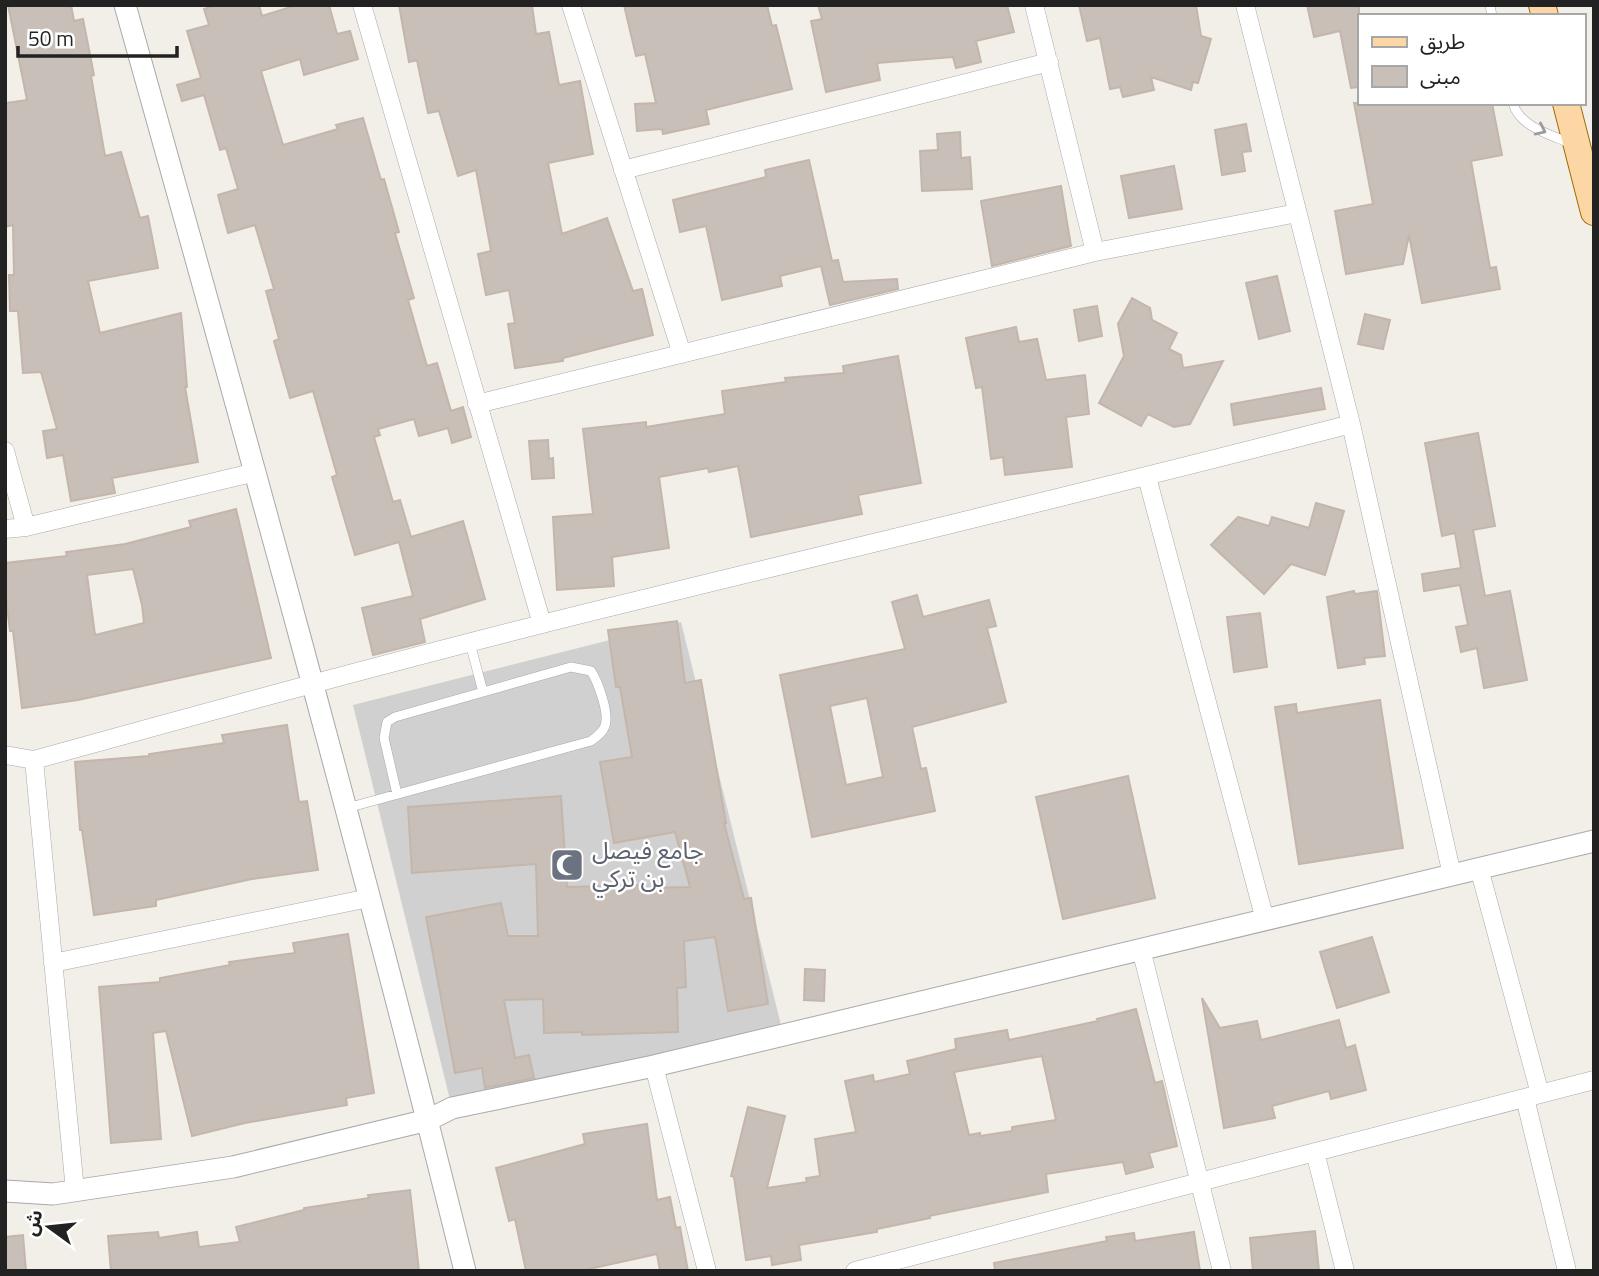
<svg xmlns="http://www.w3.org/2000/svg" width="1599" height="1276" viewBox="0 0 1599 1276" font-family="'Titillium Web','Noto Sans Arabic',sans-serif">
<rect width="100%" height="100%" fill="#f2efe9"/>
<path fill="#d0d0d0" d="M681,622L781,1025L452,1108L353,705Z"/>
<path fill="#c7bfb8" stroke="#c4b6ab" stroke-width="2" fill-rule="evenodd" d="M8,5H71L74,21L83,19L94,75L91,76L105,156L121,152L140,218L148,216L158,268L88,281L100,333L181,313L187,387H185L198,462L112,478L115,493L71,501L63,455L47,458L43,431L57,429L41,372L23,373L18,311H10L9,275H14L13,225L5,227V103L27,100Z
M215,5H259L262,16L297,5H329L337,34L350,31L358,59L304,75L300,59L261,71L283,145L338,129L336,125L363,118L381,180L384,179L399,232L395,233L414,298L408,300L427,366L437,363L451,411L463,407L471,437L452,443L448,428L419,436L414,419L378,429L380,435L374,437L393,502L400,500L411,537L463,521L485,599L420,619L425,642L373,655L362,608L413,596L399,542L355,555L332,477L337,475L313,391L290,398L274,341L279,339L266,291L274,289L255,225L228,233L218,195L238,189L226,148L220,150L204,95L182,101L177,85L201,78L187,31L209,25L204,9Z
M399,5H532L536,34L549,32L559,85L580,81L593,154L548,163L562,234L607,218L633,291L642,289L653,335L563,358V361L515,368L508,324L515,323L509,290L486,295L478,254L491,251L476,170L458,176L439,111L428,113L417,60L409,62Z
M624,5H767L772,26L776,25L792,89L706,110L709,124L663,134L662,129L637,131L635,104L656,103L645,54L636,56Z
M818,5H1007L1014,32L976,41L981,62L956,68L953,57L877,63L880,80L826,92L811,21L822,19Z
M1079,5H1196L1201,36L1211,39L1198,83L1193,82L1191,90L1151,77L1154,90L1123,97L1120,87L1110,89L1100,38L1087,41Z
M1307,5H1359V87L1351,88L1340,31L1314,37Z
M1354,103H1492L1502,155L1471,161L1490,268L1496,267L1500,289L1422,303L1409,235L1403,264L1346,274L1335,211L1373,204Z
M1246,124L1251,151L1242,152L1245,171L1222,175L1215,130Z
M960,132L961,158L970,157L972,189L922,191L920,151L938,150L937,134Z
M809,160L832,261L838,260L843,282L897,279L898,289L830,305L821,266L780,276L782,286L722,300L706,226L680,232L673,200L766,177L765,170Z
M1174,166L1182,209L1129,218L1121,176Z
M1061,186L1071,246L992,266L981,201Z
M1277,276L1290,331L1259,339L1246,283Z
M1132,298L1150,308L1152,320L1177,333L1169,349L1181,355L1183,368L1223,361L1190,424L1174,427L1148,414L1141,426L1099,403L1124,356L1118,324Z
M1097,306L1102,336L1079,341L1074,310Z
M1365,314L1390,320L1383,349L1358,344Z
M1016,327L1019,342L1037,339L1046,380L1085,375L1089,414L1066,417L1072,467L1005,475L1003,457L991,459L982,387L976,388L966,338Z
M898,356L921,483L858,495L862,514L751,537L738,466L709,472L708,468L659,477L669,548L612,557L614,586L557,590L553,517L593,514L583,429L646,422V427L725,414L722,391L786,382L785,378L844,373L843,366Z
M1321,388L1325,409L1234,425L1231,404Z
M1478,433L1495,526L1473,530L1485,596L1510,591L1527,680L1484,688L1477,648L1461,652L1456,627L1468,625L1460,585L1424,591L1422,574L1461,568L1455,533L1442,536L1425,443Z
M548,440L549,459L553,458L554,478L532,479L529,441Z
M1316,503L1344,511L1325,575L1291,564L1264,594L1211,545L1238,517L1269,526L1272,517L1309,528Z
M236,509L271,658L78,700L22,708L13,631H10L5,591V563L67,556L66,552L125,544L191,527L189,521ZM133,569L142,605L144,623L95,635L87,575Z
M1354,591L1355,594L1377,591L1385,656L1364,658L1365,664L1338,668L1327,597Z
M917,595L923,617L989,600L996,626L987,628L1006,702L912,727L921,769L926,768L935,811L812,837L780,675L905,649L892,602ZM867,698L883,777L846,785L830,706Z
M1260,613L1267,667L1234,672L1227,617Z
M677,621L685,683L701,680L726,823H724L744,899L751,898L768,1004L728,1011L715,937L684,941L686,987L677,988L678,1032L582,1035V1032L544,1033L543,999L504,1000L515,1058L529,1055L534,1078L485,1088L482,1068L455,1073L426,917L501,903L508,936H538L536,864L412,873L408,807L561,796L567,887L641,885L640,888L690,887L675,832L614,843L600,762L632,757L620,687H616L608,630Z
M1380,700L1403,848L1299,864L1275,707L1296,704L1297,713Z
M287,725L299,802L307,801L318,870L252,879L156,900V906L94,915L82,830H80L75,762L149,756V754L224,743L222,735Z
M1128,776L1155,898L1063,919L1036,797Z
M348,934L374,1093L346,1098L347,1105L245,1123L192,1136L166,1031L153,1033L161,1139L111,1143L99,987L160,982V978L230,965L229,962L295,953L293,943Z
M1372,937L1389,992L1337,1008L1320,952Z
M805,969L825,970L824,1001L804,1000Z
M1202,998L1220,1028L1257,1021L1261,1040L1339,1020L1346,1048L1355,1045L1366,1090L1331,1099L1329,1091L1272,1106L1275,1118L1224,1128Z
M1136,1009L1155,1083L1162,1081L1177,1146L1149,1153L1153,1167L1126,1174L1123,1162L1046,1174L1048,1192L929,1216L930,1218L877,1229V1232L799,1245L801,1260L772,1265L771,1256L746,1260L734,1177L731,1176L748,1107L785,1116L767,1188L807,1182L806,1178L820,1176L815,1139L856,1132L845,1081L873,1075L874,1082L910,1074L907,1061L956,1049L955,1039L1007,1030L1009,1040L1098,1021L1097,1019ZM1042,1056L1056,1120L1012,1127V1131L980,1136V1133L969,1135L954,1072Z
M647,1124L657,1200L670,1197L676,1228L680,1227L688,1271H660L657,1254L580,1271H526L515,1219L509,1221L496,1168L585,1144L583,1134Z
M410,1190L419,1271H111L108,1236L158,1232L159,1238L197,1232L199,1247L240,1242L236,1227L304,1210V1208L369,1198L368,1195Z
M1315,1231L1319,1271H1253L1250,1238Z
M1194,1232L1200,1271H995L994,1263L1107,1241L1106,1237L1134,1233L1135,1241Z
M23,1235L26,1271H5V1237Z"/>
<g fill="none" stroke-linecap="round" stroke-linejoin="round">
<defs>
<path id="service" d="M1490,5L1492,16
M1513,103C1519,127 1552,135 1572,144
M470,643L483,692
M347,808L591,741C596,737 602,733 604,728C611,716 598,682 591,671L571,667L395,717L387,722L384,738L397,794"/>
<path id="minor" d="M362,5L542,624
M571,5L682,354
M1034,5L1095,252
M1245,5L1351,424L1452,875
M623,170L1049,62
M477,404L1095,252L1297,213
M5,451L26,527
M1147,477L1265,920
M5,529L26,527L256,472
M5,755L34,760C203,713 372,667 542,624C812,557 1082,494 1351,424
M34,760L75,1191
M1479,868L1540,1094
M1141,949L1222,1271
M53,963L369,898
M654,1066L707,1271
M1525,1098L1567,1271
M1315,1152L1345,1271
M855,1271L1594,1080"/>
<path id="tertiary" d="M125,5C243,426 360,847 465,1271
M5,1191L53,1194L233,1167L428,1120L452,1108L654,1066L1594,841"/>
<path id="primary" d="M1542,5L1545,16
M1566,103L1594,212"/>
</defs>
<use href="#service" stroke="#a9a9a9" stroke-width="10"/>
<use href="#minor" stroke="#a9a9a9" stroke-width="19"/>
<use href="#tertiary" stroke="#a9a9a9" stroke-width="23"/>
<use href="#primary" stroke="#a06b00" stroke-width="28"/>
<use href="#service" stroke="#fff" stroke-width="9"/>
<use href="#minor" stroke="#fff" stroke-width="18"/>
<use href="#tertiary" stroke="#fff" stroke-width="21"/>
<use href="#primary" stroke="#fcd6a4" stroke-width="26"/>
</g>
<defs><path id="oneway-chevron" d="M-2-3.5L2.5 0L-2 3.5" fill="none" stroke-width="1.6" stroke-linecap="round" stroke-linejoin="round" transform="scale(1.75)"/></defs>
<use stroke="#9c9c9c" href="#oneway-chevron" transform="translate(1541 130) rotate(25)"/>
<defs>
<symbol id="mosque-square" viewBox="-11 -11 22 22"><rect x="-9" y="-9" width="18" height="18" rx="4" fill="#6b7280" stroke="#fff"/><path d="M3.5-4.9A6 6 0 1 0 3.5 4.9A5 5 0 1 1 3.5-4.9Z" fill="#fff"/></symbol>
</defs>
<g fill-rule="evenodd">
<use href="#mosque-square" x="548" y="846" width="38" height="38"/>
</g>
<g text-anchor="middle" stroke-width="5" stroke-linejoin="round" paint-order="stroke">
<g font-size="24" fill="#5b616d" stroke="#fff" text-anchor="start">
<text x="592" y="859">جامع فيصل<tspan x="592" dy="28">بن تركي</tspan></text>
</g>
</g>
<rect width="1599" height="1276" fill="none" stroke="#222222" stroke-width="14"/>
<rect x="1358" y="14" width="228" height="91" fill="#ffffff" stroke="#a7a7a7" stroke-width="2"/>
<rect x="1372" y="37" width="35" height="10" fill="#fcd6a4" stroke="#a7a7a7" stroke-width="2"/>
<text x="1420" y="49" font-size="21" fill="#222222">طريق</text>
<rect x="1372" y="66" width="35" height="21" fill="#c7bfb8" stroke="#a7a7a7" stroke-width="2"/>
<text x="1420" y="84" font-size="21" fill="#222222">مبنى</text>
<g transform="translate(49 1227) rotate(285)" stroke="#ffffff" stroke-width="5" paint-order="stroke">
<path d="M0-5L12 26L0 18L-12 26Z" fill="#222222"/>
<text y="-10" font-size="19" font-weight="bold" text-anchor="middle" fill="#222222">ش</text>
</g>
<path d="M18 46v10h159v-10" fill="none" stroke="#222222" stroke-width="3.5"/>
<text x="28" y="46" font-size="21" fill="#222222" stroke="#ffffff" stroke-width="5" paint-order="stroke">50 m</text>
</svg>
